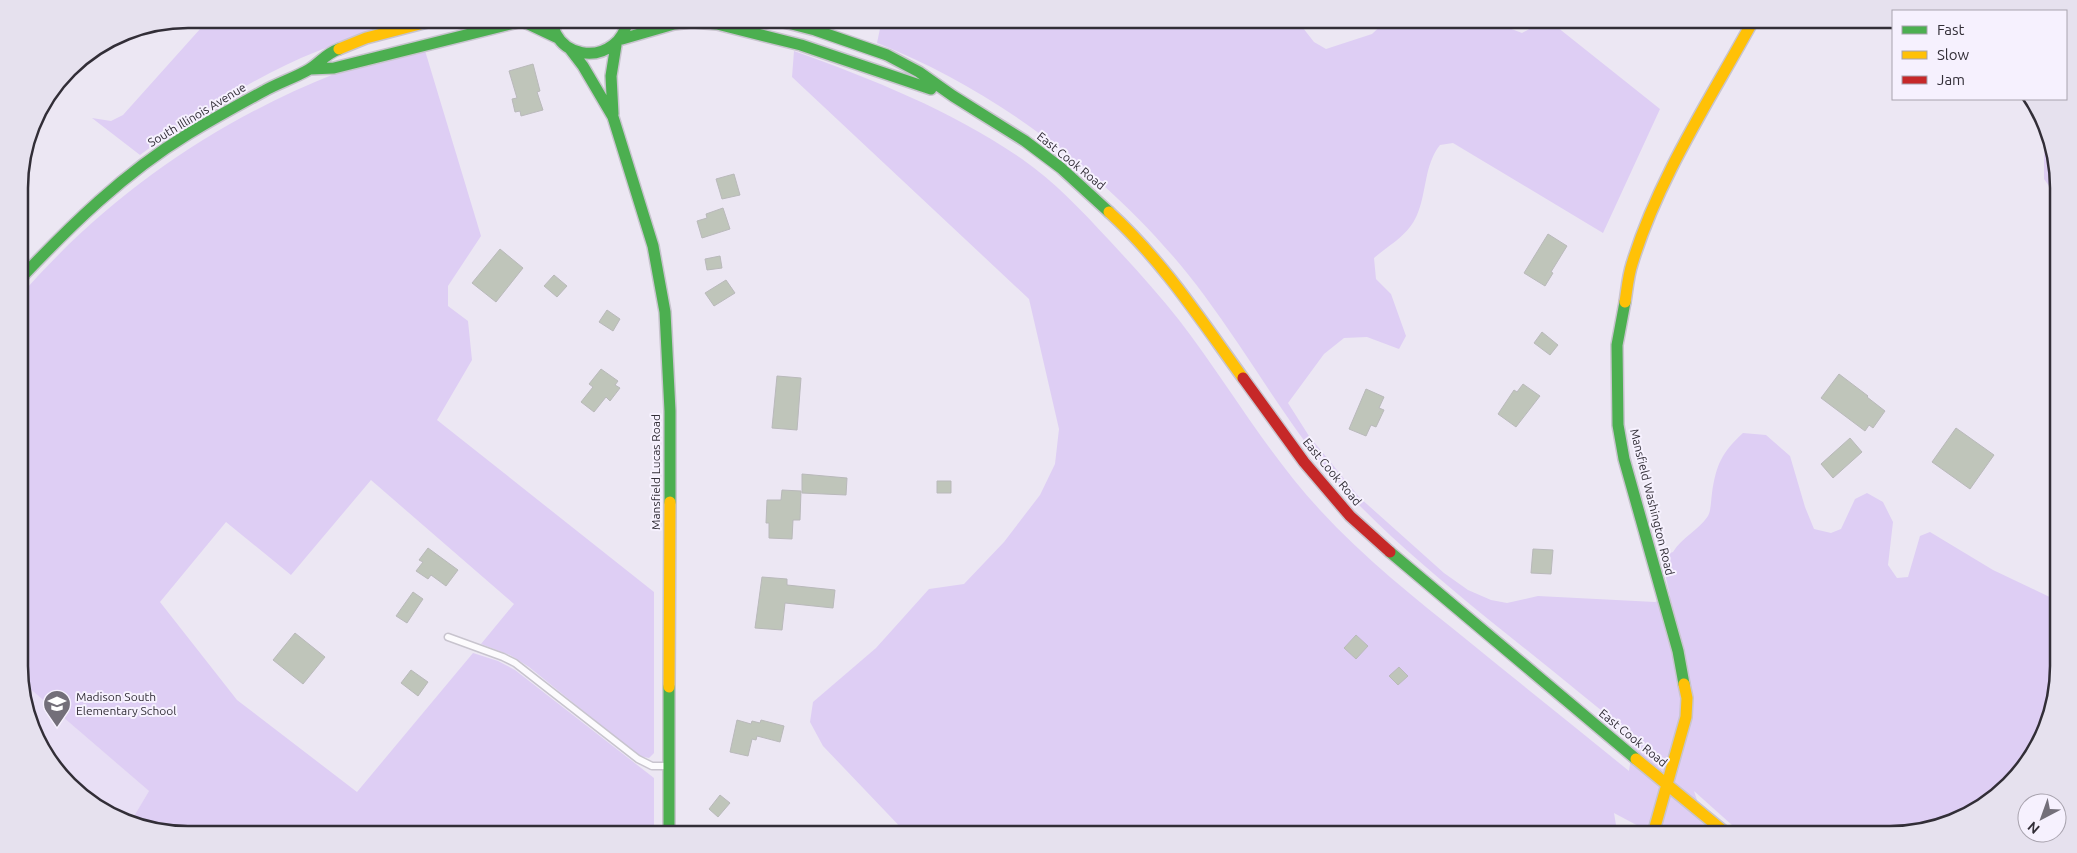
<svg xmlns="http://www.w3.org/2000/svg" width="2077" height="853" viewBox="0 0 2077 853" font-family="Ubuntu,sans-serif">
<rect width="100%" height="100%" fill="#ece7f3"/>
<path fill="#e8dff5" d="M20,680L149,791L130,823L123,822L54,769L20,688Z"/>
<path fill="#decef4" d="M209,19H415C372,33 327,45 286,65C234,90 186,121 140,155L92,118L111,121L123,115Z
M882,19H1296L1314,42L1326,49L1372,34L1388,19H1485L1522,33L1547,19L1660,109L1603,233L1453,143L1440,145C1424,165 1427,192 1417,215C1408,236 1390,244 1374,258L1376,279L1391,294L1406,336L1399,349L1367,337L1344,338L1324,354L1288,403L1309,436L1359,497L1444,573L1468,590L1491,600L1507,603L1538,596L1655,602L1670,596L1661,556L1673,552C1682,537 1698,531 1708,516C1711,511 1711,500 1712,493C1716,465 1722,452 1743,433L1766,435L1790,456L1805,507L1814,529L1831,533L1841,529L1855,499L1867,493L1883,502L1893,522L1888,565L1897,578L1908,577L1920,536L1930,532L1993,570L2058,601V666L2046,730L2023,769L1984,806L1901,834H1742L1694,791L1707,830L1712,834H1660L1644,829L1614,813L1617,831L1615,834H907L823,746L810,722L813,702L876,648L929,589L964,584L1004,542L1040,495L1055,464L1059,429L1029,299L792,77L794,51C875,80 952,111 1022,159C1055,182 1082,211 1109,240C1133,266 1157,292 1179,320C1227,382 1266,452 1320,510C1364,558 1416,599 1467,640C1521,684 1575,727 1629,771L1634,737C1586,698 1537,658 1488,619C1437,577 1386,535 1341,486C1289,428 1251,358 1204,295C1124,187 1002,92 877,43Z
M423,44L481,236L448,286V306L468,321L472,360L437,420L654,592V753L649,758L639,756L529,667L510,655L481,644L514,604L371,480L291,575L226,522L160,602L237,700L357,792L473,653L498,661L515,670L654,778V834H187L130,823L149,791L20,680L19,297C128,172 264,89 423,44Z
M2047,141L2057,165V197L2044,179V155Z"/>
<path fill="#bfc5ba" stroke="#b9b9ba" d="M533,64L540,91L537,92L543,110L521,116L520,111L515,112L512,99L517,98L509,71Z
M734,174L740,195L722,199L716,179Z
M723,208L730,229L702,238L697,221L707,218L706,214Z
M1548,234L1567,246L1551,272L1553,273L1545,286L1524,273Z
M500,249L523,268L496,302L472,283Z
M720,256L722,268L707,270L705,259Z
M554,275L567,286L557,297L544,286Z
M726,280L735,293L714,306L705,293Z
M607,310L620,319L613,331L599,322Z
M1542,332L1558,345L1550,355L1534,343Z
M601,369L618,381L615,385L620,388L610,401L606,397L594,412L581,402L593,387L589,384Z
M1839,374L1868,396L1867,397L1885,411L1873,428L1869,425L1865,431L1821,398Z
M777,376L801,378L797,430L772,428Z
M1523,384L1540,396L1516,427L1498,414L1514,390L1517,392Z
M1366,389L1384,397L1379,408L1384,410L1376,427L1371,425L1366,436L1349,429Z
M1956,428L1994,455L1970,489L1932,462Z
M1850,438L1862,452L1833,478L1821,464Z
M802,474L847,478L846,495L802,493Z
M937,481H951V493H937Z
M782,490L801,491L800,520H793L792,539L769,538V523H766L767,500H781Z
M428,548L458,570L446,586L431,575L428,579L416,571L423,562L419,560Z
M1533,549L1553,550L1551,574L1531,573Z
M762,577L787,579V585L835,590L833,608L785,603L782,630L755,628Z
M413,592L423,599L407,623L396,616Z
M295,633L325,657L303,684L273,660Z
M1356,635L1368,646L1356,659L1344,648Z
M1399,667L1408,676L1398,685L1389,676Z
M411,670L428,682L418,696L401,683Z
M737,720L751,724L752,721L760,723L761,720L784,726L780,742L757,736L756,740L752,739L748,756L730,752Z
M720,795L730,803L718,817L709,809Z"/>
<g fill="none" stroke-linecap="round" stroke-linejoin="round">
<defs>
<path id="lane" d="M448,637L503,657L515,663L638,759L652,766H667"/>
<path id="fast" d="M552,19C553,24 554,30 556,34C567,55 595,59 613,45C622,39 625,29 629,19
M772,19L815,30L887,55L919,72L953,96L1025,141L1061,168L1109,212
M622,39L674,24L692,22L717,24L801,45L931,89
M570,49L583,66L613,117L653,246L665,312L670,411V502
M310,69L334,68L522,21L558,38
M613,114L611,76L616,45
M19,280C70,226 124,173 188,134C213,119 238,105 264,91C278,83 294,78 308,70C320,63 325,54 339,49
M1625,302L1617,345L1618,425L1624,459L1678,651L1684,684
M1390,552L1636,759
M669,834V687"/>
<path id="slow" d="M339,49L366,38L439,19
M1109,212C1162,260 1201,320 1243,378
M1625,302C1627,290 1628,276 1632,264C1658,178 1711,98 1754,19
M669,687L670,502
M1636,759L1727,834
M1653,834L1686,717L1687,698L1684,684"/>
<path id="jam" d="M1243,378L1304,462L1350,516L1390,552"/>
</defs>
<use href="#lane" stroke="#c8c4ce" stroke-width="9"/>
<use href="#fast" stroke="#c8c4ce" stroke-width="14"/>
<use href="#slow" stroke="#c8c4ce" stroke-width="14"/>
<use href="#jam" stroke="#c8c4ce" stroke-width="14"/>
<use href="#lane" stroke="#fcfbfd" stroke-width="6"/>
<use href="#fast" stroke="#4caf50" stroke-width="11"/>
<use href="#slow" stroke="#ffc107" stroke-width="11"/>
<use href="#jam" stroke="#c62828" stroke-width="11"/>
</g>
<defs>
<symbol id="school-pin" viewBox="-11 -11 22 30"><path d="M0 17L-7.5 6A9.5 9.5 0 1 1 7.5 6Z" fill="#736f79" stroke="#f6f1fe"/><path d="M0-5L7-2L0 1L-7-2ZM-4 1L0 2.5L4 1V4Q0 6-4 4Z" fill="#fff"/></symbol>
</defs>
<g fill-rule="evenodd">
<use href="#school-pin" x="41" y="688" width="32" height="43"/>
</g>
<g text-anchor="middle" stroke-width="4" stroke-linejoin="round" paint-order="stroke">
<g font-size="12" fill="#322e37" stroke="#f6f1fe">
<text transform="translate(197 115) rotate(-31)" y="4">South Illinois Avenue</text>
<text transform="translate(1071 161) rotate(39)" y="4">East Cook Road</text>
<text transform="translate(656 472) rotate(-90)" y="4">Mansfield Lucas Road</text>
<text transform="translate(1332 472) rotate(50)" y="4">East Cook Road</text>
<text transform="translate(1652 502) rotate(76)" y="4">Mansfield Washington Road</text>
<text transform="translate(1633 738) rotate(39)" y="4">East Cook Road</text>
</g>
<g font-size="12" fill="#322e37" stroke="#f6f1fe" text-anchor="start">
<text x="76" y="701">Madison South<tspan x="76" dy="14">Elementary School</tspan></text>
</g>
</g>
<path d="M0 0H2077V853H0ZM188 28H1890A160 160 0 0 1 2050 188V666A160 160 0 0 1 1890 826H188A160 160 0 0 1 28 666V188A160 160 0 0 1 188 28Z" fill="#e6e1ee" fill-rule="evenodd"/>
<path fill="none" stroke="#322e37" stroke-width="2.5" d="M188 28H1890A160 160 0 0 1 2050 188V666A160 160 0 0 1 1890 826H188A160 160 0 0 1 28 666V188A160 160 0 0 1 188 28Z"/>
<rect x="1892" y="10" width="175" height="90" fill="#f6f1fe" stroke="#a8a3ae"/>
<rect x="1902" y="26" width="25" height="8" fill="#4caf50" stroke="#a8a3ae"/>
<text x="1937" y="35" font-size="15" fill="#322e37">Fast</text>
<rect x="1902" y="51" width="25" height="8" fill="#ffc107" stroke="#a8a3ae"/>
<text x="1937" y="60" font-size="15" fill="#322e37">Slow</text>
<rect x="1902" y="76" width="25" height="8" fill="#c62828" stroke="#a8a3ae"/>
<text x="1937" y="85" font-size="15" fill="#322e37">Jam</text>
<g transform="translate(2042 818) rotate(221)"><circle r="24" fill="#f6f1fe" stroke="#a8a3ae"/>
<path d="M0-4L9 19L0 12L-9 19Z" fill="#736f79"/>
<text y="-8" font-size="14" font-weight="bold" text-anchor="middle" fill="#322e37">N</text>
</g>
</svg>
